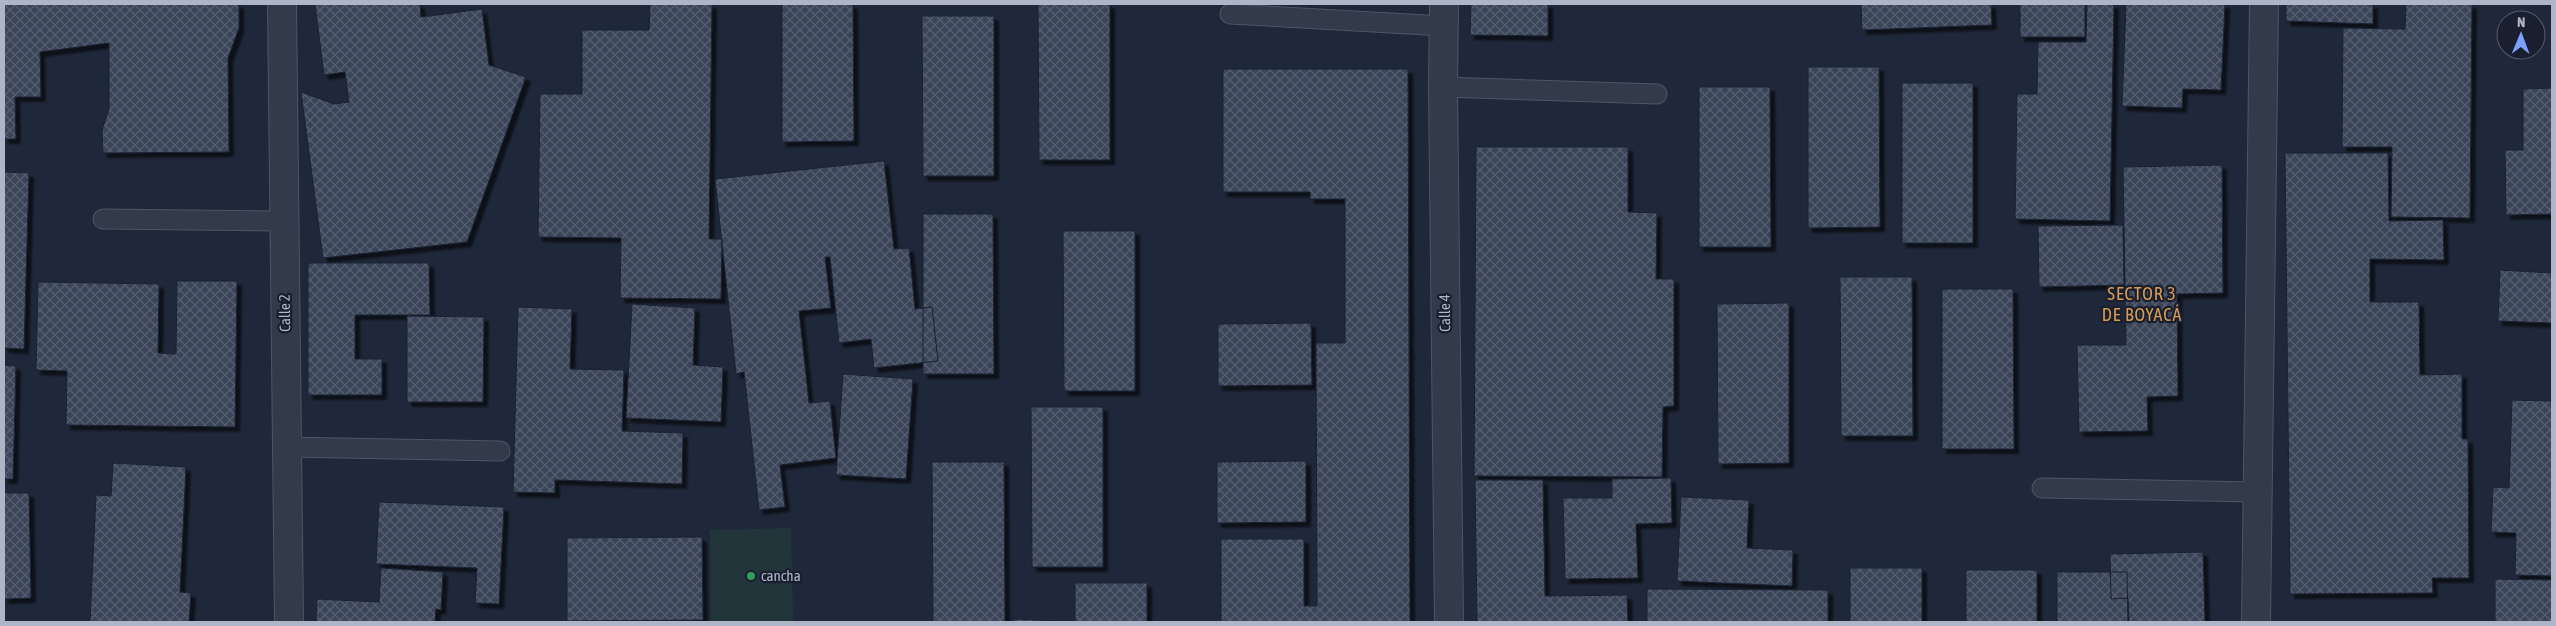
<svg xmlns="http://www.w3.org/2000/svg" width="2556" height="626" viewBox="0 0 2556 626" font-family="'Asap Condensed',sans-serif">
<defs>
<pattern id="building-cross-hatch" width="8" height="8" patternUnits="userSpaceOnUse" patternTransform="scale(1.25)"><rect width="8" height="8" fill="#3b455a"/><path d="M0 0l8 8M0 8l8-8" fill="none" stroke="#555e70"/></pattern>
<filter id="shadow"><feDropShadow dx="4.5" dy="4.5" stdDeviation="1" flood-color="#0009"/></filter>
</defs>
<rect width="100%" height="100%" fill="#1f283a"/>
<path fill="#21353b" d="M791,528L793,622H711L710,530Z"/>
<path fill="url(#building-cross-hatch)" stroke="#1b2131" filter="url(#shadow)" d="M4,4H239V28L228,58L229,152L103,153L102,130L109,109V43L40,52L41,97H15L16,139H4Z
M315,4H420L421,17L482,9L489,65L526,77L467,242L323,258L301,92L334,104L349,102L345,72L324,75Z
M650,4H712L709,239H722L721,299L620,298L621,238L538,237L540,94H582V30H649Z
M782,4H853L854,141L782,142Z
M1038,4H1110V160H1039Z
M1471,4H1548V36L1470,35Z
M1861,4H1991L1992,25L1862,30Z
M2020,4H2085V37H2020Z
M2087,4H2114L2110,221L2015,219L2017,94H2037L2038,42H2086Z
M2126,4H2225L2221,90L2183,89L2182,108L2122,106Z
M2286,4H2373V24L2286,21Z
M2406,4H2472L2470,218L2391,217L2392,147H2342L2343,28L2405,29Z
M922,16H994V176H923Z
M1808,67H1879L1880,227L1808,228Z
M1223,69H1408L1410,622H1221V539H1304V606H1317L1316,343H1345V199H1310V192H1223Z
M1902,83H1973V243H1902Z
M1699,87H1770L1771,247H1699Z
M2552,88V214L2506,215L2505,150H2523V89Z
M1476,147H1628V212L1657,213L1656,279H1674V406L1663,407L1662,477L1474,476Z
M2285,153H2388L2389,221L2443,220L2444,260L2370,259V302H2419L2420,375L2462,374V439H2468L2469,578H2432L2433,593L2290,594Z
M884,161L894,249L909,248L915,309L932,307L938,361L874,368L871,339L839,343L830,257H825L831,308L799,311L809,403L830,401L836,458L780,465L785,507L759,510L744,372L736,374L715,179Z
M2222,165L2223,293L2177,294L2178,396L2147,397L2148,431L2079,432L2077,345H2126L2123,167Z
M4,172L29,173L24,349L4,348Z
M923,214H993L994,374H923Z
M2123,225L2124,285L2039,287L2038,226Z
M1063,231H1135V391H1064Z
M308,263H429L430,315H355V359H382V395H308Z
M2500,270L2552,273V323L2498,321Z
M1840,277H1912L1913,436H1841Z
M177,281H237L235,427L66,425L67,371L36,370L38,282L159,284L158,353L176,354Z
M1942,289H2013L2014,449H1942Z
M1789,303V463L1718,464L1717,304Z
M632,304L695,308L693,365L723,367L721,422L626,418Z
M518,307L572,309L570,369L624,370L622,431L683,433L682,484L555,480V493L513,492Z
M407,316L484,317L483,402H407Z
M1311,323L1312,385L1218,386V324Z
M4,365L16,366L13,479H4Z
M843,374L913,379L906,479L836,475Z
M2512,400L2552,401V576L2515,575L2516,533L2491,532L2493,487L2509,488Z
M1031,407H1103V567H1032Z
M1306,461V522L1217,523V462Z
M932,462H1004L1005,622H933Z
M113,463L186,467L180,592L191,593L189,622H90L96,495L111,496Z
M1671,478L1672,523L1636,524L1638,578L1565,579L1563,498H1612V479Z
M1475,480H1543L1545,596L1627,595L1628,622H1477Z
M4,493H29L31,598L4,599Z
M1681,497L1749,500L1747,548L1793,550L1792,586L1677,581Z
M379,502L504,507L499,604L475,603L477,568L376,564Z
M702,537L703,620L567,621V538Z
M2203,552L2205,622H2129L2128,598L2111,599L2110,554Z
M381,568L443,572L441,610L436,609L435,622H316L317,599L379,602Z
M1850,568H1922V622H1850Z
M1966,570H2037V622H1966Z
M2057,572H2127L2128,622H2057Z
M2495,579L2552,580V622H2495Z
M1075,583H1147V622H1075Z
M1647,589L1828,590V622H1647Z
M1014,619L1081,622H1014Z"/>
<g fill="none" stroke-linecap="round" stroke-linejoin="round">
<defs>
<path id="service" d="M1230,14L1444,26
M1443,87L1657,94
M103,219L284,221
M287,447L500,451
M2042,488L2256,492"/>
<path id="minor" d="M282,4L289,622
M1444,4L1443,87L1449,622
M2256,622L2264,4"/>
</defs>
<use href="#service" stroke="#4e5565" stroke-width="21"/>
<use href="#minor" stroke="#4e5565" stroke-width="30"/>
<use href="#service" stroke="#333a4a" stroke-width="19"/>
<use href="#minor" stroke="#333a4a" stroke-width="28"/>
</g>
<circle fill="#2e9e5b" stroke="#191f2f" stroke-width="2" cx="751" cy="576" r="5"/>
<g text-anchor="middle" stroke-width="4.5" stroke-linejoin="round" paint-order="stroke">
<g font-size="15" fill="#aeb5c7" stroke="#191f2f">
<text transform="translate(285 313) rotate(-91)" y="5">Calle 2</text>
<text transform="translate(1445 313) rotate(-91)" y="5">Calle 4</text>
</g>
<g font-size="15" fill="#aeb5c7" stroke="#191f2f" text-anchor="start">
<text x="761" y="581">cancha</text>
</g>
<g font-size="18" letter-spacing="1" fill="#da9c55" stroke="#191f2f">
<text x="2142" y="300">SECTOR 3<tspan x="2142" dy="21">DE BOYACÁ</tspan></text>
</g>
</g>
<rect width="2556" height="626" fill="none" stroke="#aeb5c7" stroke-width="10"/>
<g transform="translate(2521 35) rotate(1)"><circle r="24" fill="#191f2f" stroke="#555b6c"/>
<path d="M0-4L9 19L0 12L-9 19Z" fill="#7ba0fe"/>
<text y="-8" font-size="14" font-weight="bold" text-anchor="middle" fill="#aeb5c7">N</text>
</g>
</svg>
